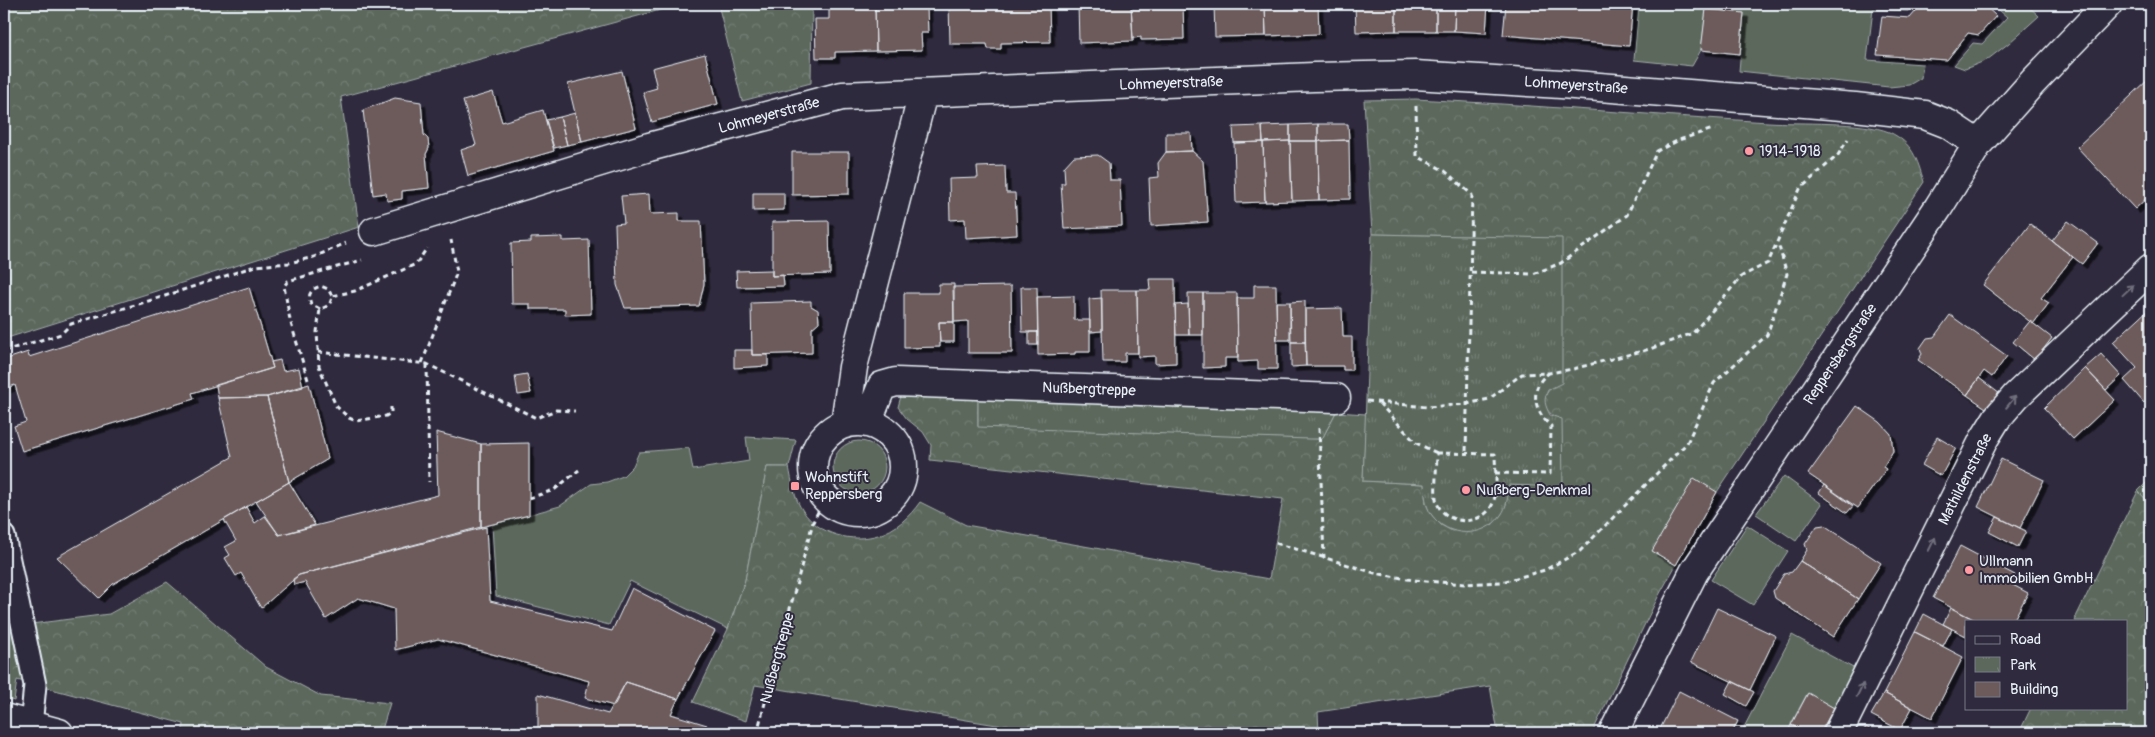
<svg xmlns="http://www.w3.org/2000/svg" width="2155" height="737" viewBox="0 0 2155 737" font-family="Pangolin,sans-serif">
<defs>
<pattern id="forest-crowns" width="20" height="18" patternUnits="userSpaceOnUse" patternTransform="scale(1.25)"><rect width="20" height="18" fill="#5c685c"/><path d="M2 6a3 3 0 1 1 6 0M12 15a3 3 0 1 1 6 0" fill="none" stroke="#737e74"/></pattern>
<pattern id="park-tufts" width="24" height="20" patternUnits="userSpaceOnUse" patternTransform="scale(1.25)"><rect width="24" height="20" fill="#5c685c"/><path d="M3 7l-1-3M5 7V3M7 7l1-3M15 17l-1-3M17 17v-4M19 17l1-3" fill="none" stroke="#737e74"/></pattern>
<filter id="shadow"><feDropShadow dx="4.5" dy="4.5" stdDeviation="0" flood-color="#0009"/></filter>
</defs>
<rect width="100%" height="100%" fill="#2f2a3d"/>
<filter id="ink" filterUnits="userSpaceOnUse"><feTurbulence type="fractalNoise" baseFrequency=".02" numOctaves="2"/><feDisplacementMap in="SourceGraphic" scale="10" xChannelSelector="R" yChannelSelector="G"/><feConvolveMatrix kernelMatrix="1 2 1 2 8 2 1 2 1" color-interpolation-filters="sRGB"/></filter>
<g filter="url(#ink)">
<path fill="#5c685c" stroke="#a2acaa" d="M1639,4H1914L1908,11L1873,9L1867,60L1923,64L1921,78L1909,85L1889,87L1739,71L1744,13L1706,10L1701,50L1692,66L1634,60Z
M1992,4H2026L2039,16L2009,43L1987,60L1965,69L1954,65L1973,43L1982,44L2007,17Z
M746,437L796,440L789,467H767L745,580L728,629L630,581L609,625L496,596L492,525L560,506L591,484L607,482L623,476L633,466L639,452L689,448L693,470L749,461Z
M833 467a26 26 0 1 1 52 0a26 26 0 1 1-52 0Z
M1784,476L1822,504L1796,541L1756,514Z
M2151,478V505L2138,491Z
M1747,525L1788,551L1753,605L1711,580Z
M1792,635L1855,669L1834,708L1807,694L1791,724L1808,733H1741Z"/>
<path fill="url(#forest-crowns)" stroke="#a2acaa" d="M4,4H682L341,97L359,227L4,339Z
M718,4H812L811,83L742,101Z
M1416,99C1533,105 1650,115 1768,122C1798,124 1863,121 1889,132C1913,143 1917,159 1924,182L1717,492L1658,597L1592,733H1498L1490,686L1318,712L1319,733H1045L755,685L746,721L693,702L728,629L745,580L767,467H789C792,481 794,499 803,511C819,535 852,543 878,535C896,530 910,516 920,502L966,525L1269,579L1283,499L930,460L931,445L923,432L907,419L898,407L901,396L978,399V426L1322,439L1336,412L1366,414L1363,481L1424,484L1426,504L1431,514L1441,525L1452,531L1492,525L1501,515L1506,504L1508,485L1557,418C1542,410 1540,395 1555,385L1472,236L1372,234L1364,100Z
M2138,491L2151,505V733H2019L2031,708H2126V621H2074Z
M167,582L266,667L321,696L390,703L381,733H182L184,724L17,680L14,701L4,698V612L8,627L109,614Z"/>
<path fill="url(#park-tufts)" stroke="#a2acaa" d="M1372,234L1562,238V383L1548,390C1543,400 1545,405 1550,415L1562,419L1563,487L1509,485C1508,496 1507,507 1501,515C1484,539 1447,538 1431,514C1425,505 1425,494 1424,484L1363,481Z
M978,399L1336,412L1322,439H1309L978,427Z"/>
<path fill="#6d5a5a" stroke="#e8f1f8" filter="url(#shadow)" d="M829,4H875L876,51L835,52V58H816L815,19H829Z
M875,4H920V8H927L928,33H921L922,50L876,51Z
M949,4H1049L1050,42L1001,43V49H988L987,44H950Z
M1078,4H1131L1133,41L1079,43Z
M1131,4H1183L1184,39L1141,40V37L1133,38Z
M1214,4H1265L1266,36L1215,37Z
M1265,4H1318L1319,34L1266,36Z
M1355,4H1396V31L1356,32Z
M1396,4H1436V31H1396Z
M1436,4H1455L1454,31H1436Z
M1455,4H1488L1486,33L1454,31Z
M1506,4H1633L1629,46L1503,35Z
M1922,4H1983L1996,16L1979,35L1968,33L1947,60L1877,55L1882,16L1910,18Z
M1706,9L1744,13L1740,54L1701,50Z
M705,54L718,104L652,122L643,92L657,88L652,68Z
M622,71L636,128L582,142L568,84Z
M2151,77V194L2135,209L2077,147Z
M493,92L502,122L543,110L554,151L468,176L461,150L476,145L463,101Z
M395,98L421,102L424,135L428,139L429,148L426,154L429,188L402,191V199L387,201L386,193L373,195L363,110Z
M575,113L582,142L567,145L560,117Z
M560,117L567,145L554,148L546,120Z
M1318,124V141H1290V125Z
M1318,124H1348L1349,140L1318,141Z
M1290,125V141L1263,142L1262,126Z
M1262,126L1263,142L1234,143L1233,127Z
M1166,133H1191L1192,151L1166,152Z
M1349,140L1350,199L1319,200L1318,141Z
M1290,141H1318L1319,200L1292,201Z
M1290,141L1292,201L1265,202L1263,142Z
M1263,142L1265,202L1236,203L1234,143Z
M1192,151L1203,161L1208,222L1151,226L1149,178L1159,177L1158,163L1166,152Z
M792,152H849V194L792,195Z
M1098,155L1109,163L1110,180H1120L1122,226L1064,229L1061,183H1065L1064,167L1074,156Z
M1005,166L1006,193H1015L1017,235L966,238L965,219L950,220L949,179L978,178L977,167Z
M753,193H784V210L753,211Z
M649,194L650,214L679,213V221H701L704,284L699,306L625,308L617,285L615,224L624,223L621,196Z
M829,221L830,274L772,276V222Z
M2068,221L2098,243L2082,264L2052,241Z
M2030,224L2073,257L2041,298L2049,303L2033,324L1983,285Z
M563,237V241L589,240L591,314L565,315V309H530V304H512L511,243L531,242V238Z
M772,270V276L783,275L784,286L737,287L736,271Z
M1149,279H1175L1176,363L1155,364V356L1138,357L1137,290H1150Z
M939,284H954V322H939L940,347L904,348V293H939Z
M1254,285H1276L1277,369H1258V361L1238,362L1237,298H1254Z
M1011,286L1012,353H968V321L954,322L953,287Z
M249,287L273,368L192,393L194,399L22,451L14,426L26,422L15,385L4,389V360L28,352L29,357Z
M1021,287H1037L1038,332H1022Z
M1101,290H1137L1138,353H1125V362H1103Z
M1188,293H1203V335H1189Z
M1203,293H1237L1238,358H1225V367L1203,368Z
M1074,296V320H1090V352H1075V354L1038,355L1037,297Z
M1102,298V331L1090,332L1089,299Z
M811,301V306L818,310L819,322L812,328V353L752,355L751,303Z
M1305,301V342H1291L1290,302Z
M1276,302H1290V340H1277Z
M1188,304L1189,335H1176L1175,305Z
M2151,307V396L2144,403L2124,380L2137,368L2113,342Z
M1342,308L1343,337H1352V370H1343V366H1306L1305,309Z
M1950,315L2007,356L1992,377L1984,371L1967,395L1918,360L1922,354L1920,348L1927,338L1934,337Z
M2030,321L2052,338L2035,360L2013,342Z
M939,322H954V342H940Z
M1029,332H1038V345H1029Z
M1291,342H1305L1306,366L1291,367Z
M734,350H752V355H768V366L734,368Z
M2101,354L2121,376L2106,390L2085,368Z
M280,360L283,371L299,368L303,387L267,397L218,398L216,385L273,368L271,362Z
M2085,368L2115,400L2073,439L2044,408Z
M527,374L531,393L518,395L515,376Z
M1979,378L2000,394L1986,408L1967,395Z
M309,384L328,459L289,482L267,397Z
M267,397L289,482L113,584L99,598L57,557L232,457L218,398Z
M1857,406L1880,422L1891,434L1893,451L1883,467L1886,469L1858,508L1808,474Z
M436,432L481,444V527L299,575L261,608L241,573L236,576L225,558L230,555L225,547L236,541L224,520L246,507L255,523L265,516L279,535L438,495Z
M1937,437L1956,448L1941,476L1922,465Z
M529,443V515L481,527V444Z
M2001,459L2044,480L2020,528L1978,507Z
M1694,478L1717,492L1676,565L1652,551Z
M289,482L315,525L279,535L256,501Z
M1824,485L1853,506L1847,513L1819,493Z
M1997,517L2026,531L2018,547L1989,532Z
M1824,525L1881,563L1858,599L1800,561L1807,550L1805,544L1817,526Z
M486,527L490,601L612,631L632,588L715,631L678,699L626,682L614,706L585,698L589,681L438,639L395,650L394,609L358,598L326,619L305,582L294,585L293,579L299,575Z
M1960,546L2015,575L2011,584L2028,593L2013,621H1977L1933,598Z
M1800,561L1858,599L1833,637L1775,598L1773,591L1784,574L1792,572Z
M1717,608L1776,636L1750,690L1691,662Z
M1951,608L1977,621H1966V636L1943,624Z
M1924,614L1952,629L1943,646L1915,632Z
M1915,632L1963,657L1932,718L1884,693Z
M1732,681L1754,692L1746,706L1725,694Z
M626,682L678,699L671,714L707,725L704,733H538V694L608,714Z
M1679,691L1738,721L1732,733H1658Z
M1808,693L1834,708L1820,733H1808L1791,725Z
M1884,693L1912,708L1900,730L1871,715Z
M1791,725L1808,733H1787Z
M1866,727L1877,733H1862Z"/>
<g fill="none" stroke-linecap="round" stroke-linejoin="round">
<defs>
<path id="service" d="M4,536L35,685L31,726"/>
<path id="minor" d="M374,231L649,147L842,96L1314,77L1415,75L1561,84L1855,107L1925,115L1948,124L1978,144
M813 467a45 45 0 1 1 90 0a45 45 0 1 1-90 0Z
M867,423L882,386L896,382L1336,398
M845,424L853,367L923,93
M4,718L59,733
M1613,733L1694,572L1938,208L1978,144L2033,82L2108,4
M1838,733L1984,439L1997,418L2016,396L2151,268"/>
</defs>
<use href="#service" stroke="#e8f1f8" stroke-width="25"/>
<use href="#minor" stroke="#e8f1f8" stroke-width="31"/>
<path stroke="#e8f1f8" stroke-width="3" stroke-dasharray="5 4" stroke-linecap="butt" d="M1416,106L1417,156L1445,171L1472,195L1466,453
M1471,272L1533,274L1561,263L1627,215L1657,151L1679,140L1713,129
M320,309L311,304C307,294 311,289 321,286L328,289L332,296
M4,351L61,334L71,324L162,297L255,266L289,263L314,257L346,243
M318,352L427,364L536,418L556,410L575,411
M422,363L457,272L451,240
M427,364L429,482
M308,380L290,320L284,286L288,281L362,260
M1367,401L1427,407L1467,404L1489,399L1522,374L1549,373L1573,369L1650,349L1693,333L1742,276L1768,263L1800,189L1838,155L1848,139
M1379,403L1416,443L1437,453
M391,407V413L386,416L356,421L349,418L336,406L319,366L317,332L320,309C328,307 331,304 332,296L355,291L416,264L427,248
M1319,428L1324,558
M1437,453L1495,454C1495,466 1498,489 1494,500C1487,526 1447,528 1437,503C1434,496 1437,463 1437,453Z
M1495,473L1550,474L1551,426C1534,412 1528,387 1549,373
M529,498L554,490L579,470
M1276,543L1375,573L1413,580L1465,584L1502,582L1545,570L1580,551L1687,443L1714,383L1767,335L1787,274L1778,243
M757,733L813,522L825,498"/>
<use href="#service" stroke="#2f2a3d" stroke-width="21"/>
<use href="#minor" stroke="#2f2a3d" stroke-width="28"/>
</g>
<defs><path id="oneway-shaft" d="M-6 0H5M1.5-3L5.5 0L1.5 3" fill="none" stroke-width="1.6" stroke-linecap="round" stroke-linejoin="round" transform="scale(1.25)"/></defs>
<g stroke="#70707e">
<use href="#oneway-shaft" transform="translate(2128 290) rotate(-43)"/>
<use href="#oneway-shaft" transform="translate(2011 402) rotate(-50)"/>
<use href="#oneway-shaft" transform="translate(1932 544) rotate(-64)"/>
<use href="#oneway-shaft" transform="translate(1860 690) rotate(-64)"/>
</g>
</g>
<g fill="#ff9aa2" stroke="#2f2a3d" stroke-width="2">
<circle cx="1749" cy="151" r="5"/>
<rect x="790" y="481" width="10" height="10" rx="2.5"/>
<circle cx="1466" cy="490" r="5"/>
<circle cx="1969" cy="570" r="5"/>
</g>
<g text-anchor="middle" stroke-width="4" stroke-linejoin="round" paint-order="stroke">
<g font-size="15" fill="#e8f1f8" stroke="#2f2a3d">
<text transform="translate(1171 83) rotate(-2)" y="5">Lohmeyerstraße</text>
<text transform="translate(1576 85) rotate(4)" y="5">Lohmeyerstraße</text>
<text transform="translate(769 115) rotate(-15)" y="5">Lohmeyerstraße</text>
<text transform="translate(1840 354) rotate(-56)" y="5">Reppersbergstraße</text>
<text transform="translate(1089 389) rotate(2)" y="5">Nußbergtreppe</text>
<text transform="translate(1965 479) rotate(-63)" y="5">Mathildenstraße</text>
<text transform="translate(777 658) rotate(-75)" y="5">Nußbergtreppe</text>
</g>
<g font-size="15" fill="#e8f1f8" stroke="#2f2a3d" text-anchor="start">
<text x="1759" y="156">1914-1918</text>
<text x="805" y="482">Wohnstift<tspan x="805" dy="17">Reppersberg</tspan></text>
<text x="1476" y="495">Nußberg-Denkmal</text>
<text x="1979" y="566">Ullmann<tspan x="1979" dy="17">Immobilien GmbH</tspan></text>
</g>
</g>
<rect width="2155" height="737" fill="none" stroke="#2f2a3d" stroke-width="20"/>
<rect x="10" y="10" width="2135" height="717" fill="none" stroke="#e8f1f8" stroke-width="2" filter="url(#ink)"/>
<rect x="1965" y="620" width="162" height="90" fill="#2f2a3d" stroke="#797a88"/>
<rect x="1975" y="636" width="25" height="8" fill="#2f2a3d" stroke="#797a88"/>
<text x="2010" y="644" font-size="15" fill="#e8f1f8">Road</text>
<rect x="1975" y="657" width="25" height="15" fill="url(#park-tufts)" stroke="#797a88"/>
<text x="2010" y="670" font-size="15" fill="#e8f1f8">Park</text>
<rect x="1975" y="682" width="25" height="15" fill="#6d5a5a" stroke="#797a88"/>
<text x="2010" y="694" font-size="15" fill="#e8f1f8">Building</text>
</svg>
